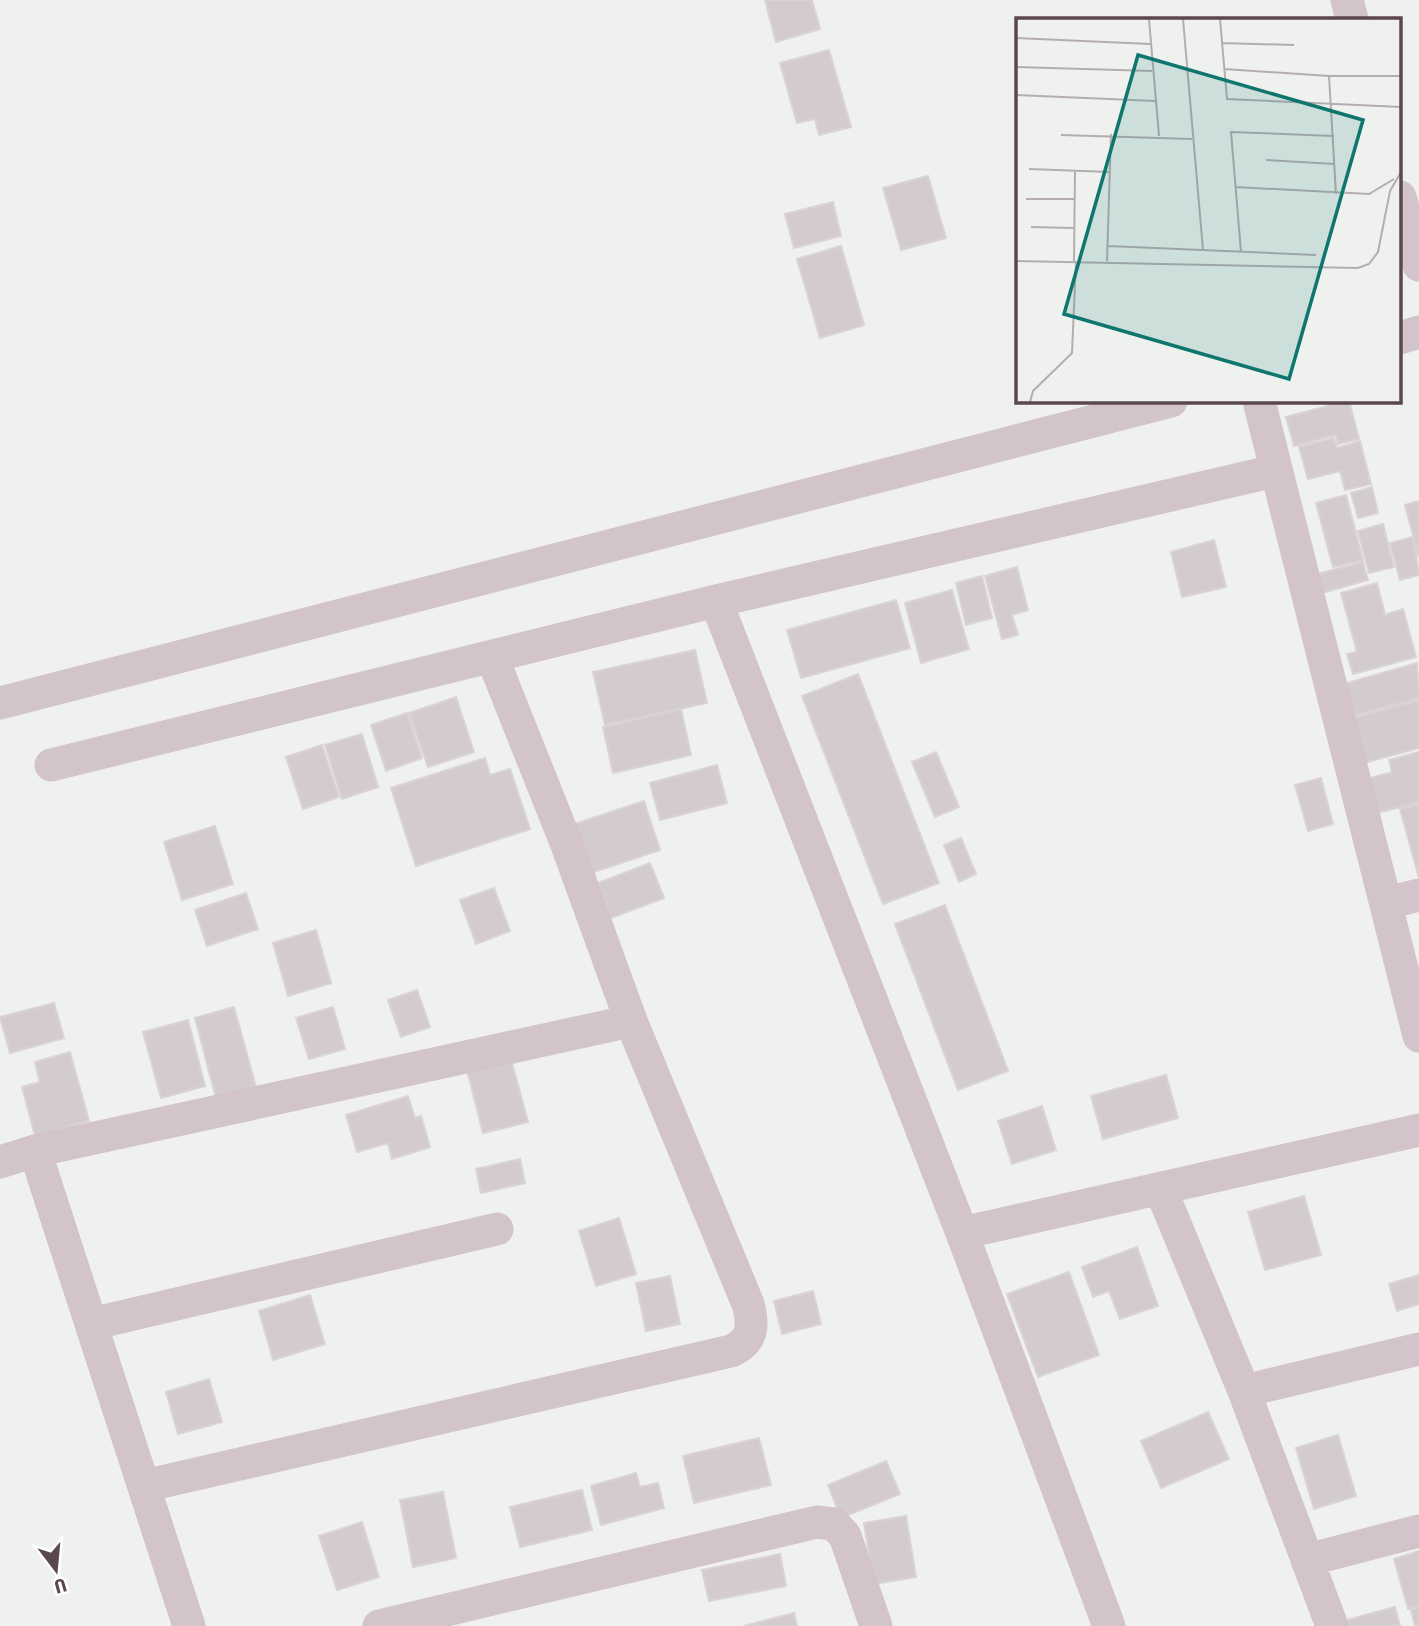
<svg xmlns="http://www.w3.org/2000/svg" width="1419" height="1626" viewBox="0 0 1419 1626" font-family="'Fira Sans Condensed',sans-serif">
<rect width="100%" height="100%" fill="#eff1ef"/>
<path fill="#d4cbcd" stroke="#dad3d4" stroke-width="2" d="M765,0H812L820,29L776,42Z
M829,50L851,127L819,135L815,119L797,123L780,63Z
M928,176L946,238L901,250L883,188Z
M833,202L841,236L794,248L785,214Z
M841,246L864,325L820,338L797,259Z
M1327,401H1349L1359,439L1338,444L1336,435L1294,446L1286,417L1328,406Z
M1334,438L1337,448L1360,441L1371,484L1345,490L1340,471L1308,479L1299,447Z
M1372,487L1378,513L1358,518L1351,493Z
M1346,495L1363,560L1333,567L1316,503Z
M1419,501V558L1405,505Z
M1383,524L1394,567L1369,573L1358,531Z
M1413,537L1419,575L1400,580L1390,543Z
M1214,540L1226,587L1182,597L1171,552Z
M1363,562L1368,580L1322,593L1317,574Z
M1017,567L1028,610L1012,615L1018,635L1002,639L985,576Z
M982,576L992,618L966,625L956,583Z
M1377,583L1385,615L1403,609L1416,657L1353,674L1347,654L1357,652L1341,593Z
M952,590L969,649L921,663L905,603Z
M896,600L910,648L801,678L787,630Z
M695,650L707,703L605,725L593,672Z
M1417,663L1419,698L1353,716L1344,684Z
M858,674L939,883L883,904L802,696Z
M456,697L474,752L428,767L409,713Z
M1419,700V748L1360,764L1348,719Z
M681,709L691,755L613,773L603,727Z
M407,713L422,758L386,771L371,725Z
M362,734L378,787L342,799L325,745Z
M322,745L339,797L303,809L286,757Z
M936,752L959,807L935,817L912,762Z
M1419,752V802L1370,815L1360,781L1392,772L1389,760Z
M485,758L490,775L510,769L530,829L416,866L391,788Z
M717,765L727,803L660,820L650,783Z
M1321,778L1333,824L1308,831L1295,785Z
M644,801L660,850L591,873L575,824Z
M1419,804V878L1400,809Z
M215,826L233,884L182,900L164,842Z
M961,838L976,874L959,882L944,845Z
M650,863L664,898L611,918L598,883Z
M494,888L510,931L476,944L460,900Z
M246,893L258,929L207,946L195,910Z
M945,905L1008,1071L958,1090L895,924Z
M316,930L331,983L288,996L273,943Z
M417,990L430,1027L401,1037L388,1000Z
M54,1003L64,1038L10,1053L0,1017Z
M234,1007L256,1087L216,1098L195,1018Z
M333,1007L345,1049L309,1059L296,1018Z
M188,1020L205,1086L161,1098L143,1032Z
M70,1052L89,1121L35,1136L22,1087L40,1082L35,1062Z
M511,1059L528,1122L483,1133L467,1070Z
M1166,1075L1178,1118L1103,1139L1091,1096Z
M408,1096L415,1118L421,1116L430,1147L392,1159L388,1143L357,1152L346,1115Z
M1042,1106L1056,1150L1012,1164L998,1121Z
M520,1159L525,1183L481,1193L476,1169Z
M1304,1196L1321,1255L1265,1270L1248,1212Z
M619,1218L636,1274L596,1286L579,1231Z
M1137,1247L1158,1306L1120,1319L1109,1291L1093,1297L1082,1267Z
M1069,1272L1099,1355L1038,1377L1007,1294Z
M1419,1275V1304L1397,1311L1389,1284Z
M670,1276L680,1324L646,1331L636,1283Z
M813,1291L821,1324L782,1334L774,1301Z
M310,1295L325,1344L273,1360L259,1311Z
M209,1379L222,1422L178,1434L166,1392Z
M1208,1412L1229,1459L1161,1488L1141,1441Z
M1338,1435L1356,1496L1314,1509L1296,1448Z
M759,1438L771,1485L694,1503L683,1456Z
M886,1461L900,1494L841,1518L828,1485Z
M636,1473L640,1487L658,1483L664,1508L601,1525L591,1486Z
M582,1490L592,1530L520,1547L510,1507Z
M443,1492L456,1558L413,1567L400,1500Z
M906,1516L916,1577L874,1584L864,1523Z
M362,1522L379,1577L337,1590L319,1536Z
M1419,1551V1606L1408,1609L1394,1559Z
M780,1554L786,1586L709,1601L702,1570Z
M1395,1607L1400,1626H1348L1347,1620Z
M1419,1608V1626H1415L1411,1610Z
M794,1613L797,1626H744Z"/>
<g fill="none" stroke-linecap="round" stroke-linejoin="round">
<path stroke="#d3c3ca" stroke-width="33" d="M1347,0L1352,19
M1400,197L1419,265
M1400,338L1419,332
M1259,401L1419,1036
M716,601L962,1233L1109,1626
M0,703L1171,401
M51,765L716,601L1274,471
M1387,903L1419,895
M35,1151L189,1626
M0,1162L35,1151L631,1021
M1161,1190L1244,1391L1332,1626
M962,1233L1419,1130
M91,1324L497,1229
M1244,1391L1419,1349
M144,1486L731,1351C753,1341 754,1326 748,1304L631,1021L567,845L492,657
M1307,1560L1419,1531
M379,1626L817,1522L834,1524L845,1536L876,1626"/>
</g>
<g transform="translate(1016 18)">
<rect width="385" height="385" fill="#eff1ef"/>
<path fill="none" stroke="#b4adaf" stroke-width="2" d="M133,1L143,118M167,1L187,232M204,1L211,81L385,89M0,20L134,26M206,25L278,27M0,49L136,53M208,51L313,58L320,176M313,58H385M0,77L139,83M45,117L176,121M250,142L319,146M13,151L94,154M219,169L353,176L378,161M10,181H58M15,209L58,210M92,228L300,237M225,234L215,114L318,118M0,243L342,250L353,246L362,234L374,173L385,154M58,243L59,152M91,243L95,116M14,384L17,373L56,335L60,243"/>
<path fill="#0f766e" fill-opacity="0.15" stroke="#0f766e" stroke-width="3.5" d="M122,37L347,102L273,361L48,296Z"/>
<rect width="385" height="385" fill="none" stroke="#5b4750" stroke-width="3.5"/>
</g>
<g transform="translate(56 1570) rotate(164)" stroke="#ffffff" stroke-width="5" paint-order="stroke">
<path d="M0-5L12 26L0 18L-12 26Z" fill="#5b4750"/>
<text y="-10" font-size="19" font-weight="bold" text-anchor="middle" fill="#5b4750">U</text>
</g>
</svg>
